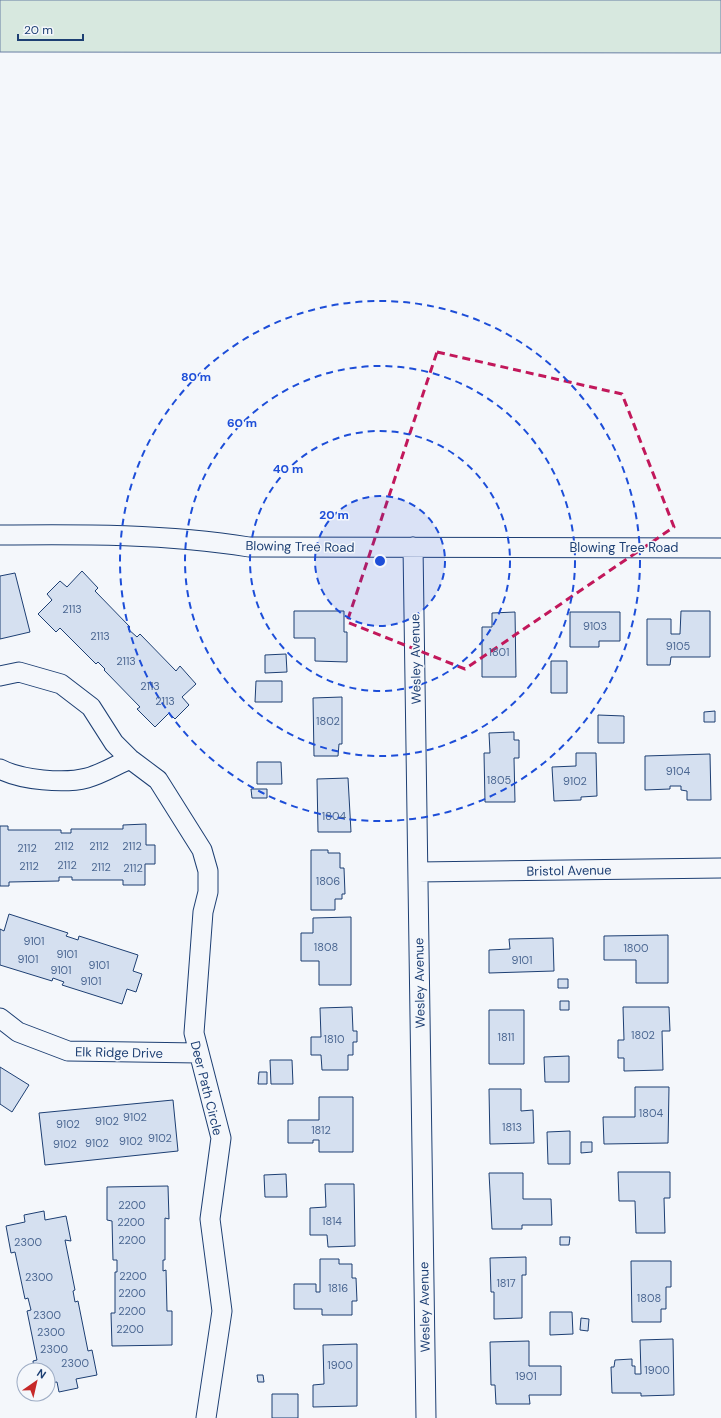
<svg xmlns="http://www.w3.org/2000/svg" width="721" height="1418" viewBox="0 0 721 1418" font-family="'DM Sans',sans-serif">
<rect width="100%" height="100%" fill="#f4f7fb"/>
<path fill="#d7e8df" stroke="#687fa3" d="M0,0H721V53L0,52Z"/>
<path fill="#d5e0f0" stroke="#1d3f73" d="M82,571L98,588L95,591L130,627L128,629L137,637L140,634L176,671L180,666L196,684L182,697L189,705L175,719L169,713L155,727L137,709L140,707L104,670L105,669L98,662L96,664L60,628L56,632L38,614L52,600L47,594L60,581L67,587Z
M15,573L30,632L0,639V576Z
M294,611H344V632H347V662L315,661V638H294Z
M681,611H710V657H671L670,665H647V619H671V634H680Z
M515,612L516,677H482V627H492V613Z
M570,612H620V641H599V647H570Z
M286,654L287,672L265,673V655Z
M551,661H567V693H551Z
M256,681H282V702H255Z
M342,697V744H339L338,756H314L313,698Z
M715,711V722H704V712Z
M598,715L624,716V743H598Z
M514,732V740H519V758H514L515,802H485L484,753H490L489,733Z
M576,753H596L597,796L581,797V800L554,801L552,767L576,766Z
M710,754L711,800H687V791L681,790V786H670V789L645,790V756Z
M257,762H281L282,784H257Z
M348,778L351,832H318L317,779Z
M251,789H267V798H252Z
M146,824V845H155V864H145V885H123V880H72V877H59V881L9,882V886H0V826H8V830H61V833H71V829H123V825Z
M311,850H328V853H340V868H344L345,894H342V899H335V910H311Z
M9,914L68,933L66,936L78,940L79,936L138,955L133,971L142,974L136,992L127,989L122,1004L62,985L64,982L53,978L52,981L0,965V929L4,931Z
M351,917V985H319V961H301V933H313V918Z
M668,935V983H636V960H604V936Z
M553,938L554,971L489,973V950L510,949L509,939Z
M558,979H568V988H558Z
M560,1001H569V1010H560Z
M352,1007L353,1031H357V1042H353V1055H348V1070H322L321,1055H311V1037H321L320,1008Z
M623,1007H669L670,1031H662L663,1070L624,1071V1058H618V1040H624Z
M489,1010H524V1064H489Z
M569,1056V1082H545L544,1057Z
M270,1060H292L293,1084H271Z
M0,1067L29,1085L12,1112L0,1104Z
M259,1072H267V1084H258Z
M635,1087H669L668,1143L604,1144L603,1117H635Z
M489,1089H521V1111L533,1110L534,1143L490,1144Z
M319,1097H353V1152H319V1140H313V1143H288V1120H319Z
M173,1100L178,1151L45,1165L39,1113Z
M570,1131V1164H548L547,1132Z
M581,1142H592V1152L581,1153Z
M618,1172H670V1198H664L665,1233H636L635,1201H619Z
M489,1173H523V1199H551L552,1225H522V1229H492Z
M286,1174L287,1197H265L264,1175Z
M325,1184H354L355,1246L328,1247L327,1235H310V1208L326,1207Z
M168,1186L169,1219L165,1218V1260H163V1271L166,1270L167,1311H172V1345L112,1346L111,1313H115V1272H117V1260H113L112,1221L107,1220V1187Z
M44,1211L45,1220L66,1216L71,1241L65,1240L75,1290L73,1291L75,1302L78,1301L88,1351L92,1350L97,1375L76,1379L78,1388L59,1392L57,1382L48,1383V1370H34L33,1361L37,1360L27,1311L31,1310L28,1298L25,1299L15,1252L11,1253L6,1226L25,1222L24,1215Z
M560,1237H570L569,1245H560Z
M526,1257V1275H522V1318L494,1319V1292H491L490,1258Z
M320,1259H339V1264H352V1278H356L357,1301H352V1315H322V1309H294V1284H316V1292H320Z
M631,1261H671V1287H666V1309H661V1322H632Z
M550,1312H572L573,1334L550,1335Z
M581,1318L589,1319L588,1331L580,1330Z
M673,1339L674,1395L641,1396V1393H612L611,1367H614L615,1360L632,1359V1366H635V1374H641L640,1340Z
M529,1341V1366H561V1395H529L530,1404H496L495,1385H491L490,1342Z
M357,1344V1406L313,1407V1385L324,1384L323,1345Z
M257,1375H263L264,1382H258Z
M272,1394H298V1418H272Z"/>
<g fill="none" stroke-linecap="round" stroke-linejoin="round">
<defs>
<path id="minor" d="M0,535C83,534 167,534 249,547L721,548
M413,547L426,1418
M0,676L19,672L61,684L91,707L114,743L130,759L158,780L202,850L208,871V892L203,912L194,1033L221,1138L210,1219L222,1311L206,1418
M0,769C21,780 64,784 87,778C102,774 116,765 130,759
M418,872L721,868
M0,1018L18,1032L68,1051L198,1053"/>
</defs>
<use href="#minor" stroke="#1d3f73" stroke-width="21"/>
<use href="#minor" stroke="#f4f7fb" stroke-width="19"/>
</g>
<path fill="none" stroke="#c2185b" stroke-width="3" stroke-dasharray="8 5" stroke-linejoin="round" d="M437,352L622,394L674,527L465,669L347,622Z"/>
<circle cx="380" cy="561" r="65" fill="#1d4ed8" fill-opacity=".12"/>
<g fill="none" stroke="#1d4ed8" stroke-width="2" stroke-dasharray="7 5">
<circle cx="380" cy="561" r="65"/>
<circle cx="380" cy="561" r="130"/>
<circle cx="380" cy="561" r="195"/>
<circle cx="380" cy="561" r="260"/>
</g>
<g text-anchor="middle" stroke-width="3" stroke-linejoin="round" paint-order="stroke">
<g font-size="11" fill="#4b6792">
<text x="72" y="613">2113</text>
<text x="595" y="630">9103</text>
<text x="100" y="640">2113</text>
<text x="678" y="650">9105</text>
<text x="499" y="656">1801</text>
<text x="126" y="665">2113</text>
<text x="150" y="690">2113</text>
<text x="165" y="705">2113</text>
<text x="328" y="725">1802</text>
<text x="678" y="775">9104</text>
<text x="499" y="784">1805</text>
<text x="575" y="785">9102</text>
<text x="334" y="820">1804</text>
<text x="64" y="850">2112</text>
<text x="99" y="850">2112</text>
<text x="132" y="850">2112</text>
<text x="27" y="852">2112</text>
<text x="67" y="869">2112</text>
<text x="29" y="870">2112</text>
<text x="101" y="871">2112</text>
<text x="133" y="872">2112</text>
<text x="328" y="885">1806</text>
<text x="34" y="945">9101</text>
<text x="326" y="951">1808</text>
<text x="636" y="952">1800</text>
<text x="67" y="958">9101</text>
<text x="28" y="963">9101</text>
<text x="522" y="964">9101</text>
<text x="99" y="969">9101</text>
<text x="61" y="974">9101</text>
<text x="91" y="985">9101</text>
<text x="643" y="1039">1802</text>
<text x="506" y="1041">1811</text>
<text x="334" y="1043">1810</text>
<text x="651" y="1117">1804</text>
<text x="135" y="1121">9102</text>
<text x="107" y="1125">9102</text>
<text x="68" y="1128">9102</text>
<text x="512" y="1131">1813</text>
<text x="321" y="1134">1812</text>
<text x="160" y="1142">9102</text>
<text x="131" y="1145">9102</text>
<text x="97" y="1147">9102</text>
<text x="65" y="1148">9102</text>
<text x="132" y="1209">2200</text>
<text x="332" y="1225">1814</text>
<text x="131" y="1226">2200</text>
<text x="132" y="1244">2200</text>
<text x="28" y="1246">2300</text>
<text x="133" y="1280">2200</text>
<text x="39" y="1281">2300</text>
<text x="506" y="1287">1817</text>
<text x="338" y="1292">1816</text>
<text x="132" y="1297">2200</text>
<text x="649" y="1302">1808</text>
<text x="132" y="1315">2200</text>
<text x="47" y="1319">2300</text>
<text x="130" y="1333">2200</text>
<text x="51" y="1336">2300</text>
<text x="54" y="1353">2300</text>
<text x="75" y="1367">2300</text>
<text x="340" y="1369">1900</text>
<text x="657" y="1374">1900</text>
<text x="526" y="1380">1901</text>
</g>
<g font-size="13" fill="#1d3f73" stroke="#f4f7fb">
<text transform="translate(300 546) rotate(1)" y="5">Blowing Tree Road</text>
<text x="624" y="552">Blowing Tree Road</text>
<text transform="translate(415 659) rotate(-91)" y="5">Wesley Avenue</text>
<text transform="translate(569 870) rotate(-1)" y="5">Bristol Avenue</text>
<text transform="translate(419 983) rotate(-91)" y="5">Wesley Avenue</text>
<text transform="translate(119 1052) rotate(1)" y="5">Elk Ridge Drive</text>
<text transform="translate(207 1088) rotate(76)" y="5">Deer Path Circle</text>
<text transform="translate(424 1307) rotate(-91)" y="5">Wesley Avenue</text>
</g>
</g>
<circle cx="380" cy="561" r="6" fill="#1d4ed8" stroke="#f4f7fb" stroke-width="2"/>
<g font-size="12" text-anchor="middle" font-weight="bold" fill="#1d4ed8" stroke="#f4f7fb" stroke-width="3" stroke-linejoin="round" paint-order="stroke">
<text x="196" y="381">80 m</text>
<text x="242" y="427">60 m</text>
<text x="288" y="473">40 m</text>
<text x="334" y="519">20 m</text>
</g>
<g transform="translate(36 1382) rotate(34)"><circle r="19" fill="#f4f7fb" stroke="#9eadc5"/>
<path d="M0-3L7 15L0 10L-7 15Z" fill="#c62828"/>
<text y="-6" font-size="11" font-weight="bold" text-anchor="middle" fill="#1d3f73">N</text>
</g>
<path d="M18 34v6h65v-6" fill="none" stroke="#1d3f73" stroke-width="2"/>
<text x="24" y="34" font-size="12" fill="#1d3f73" stroke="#f4f7fb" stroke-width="3" paint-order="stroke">20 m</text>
</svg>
